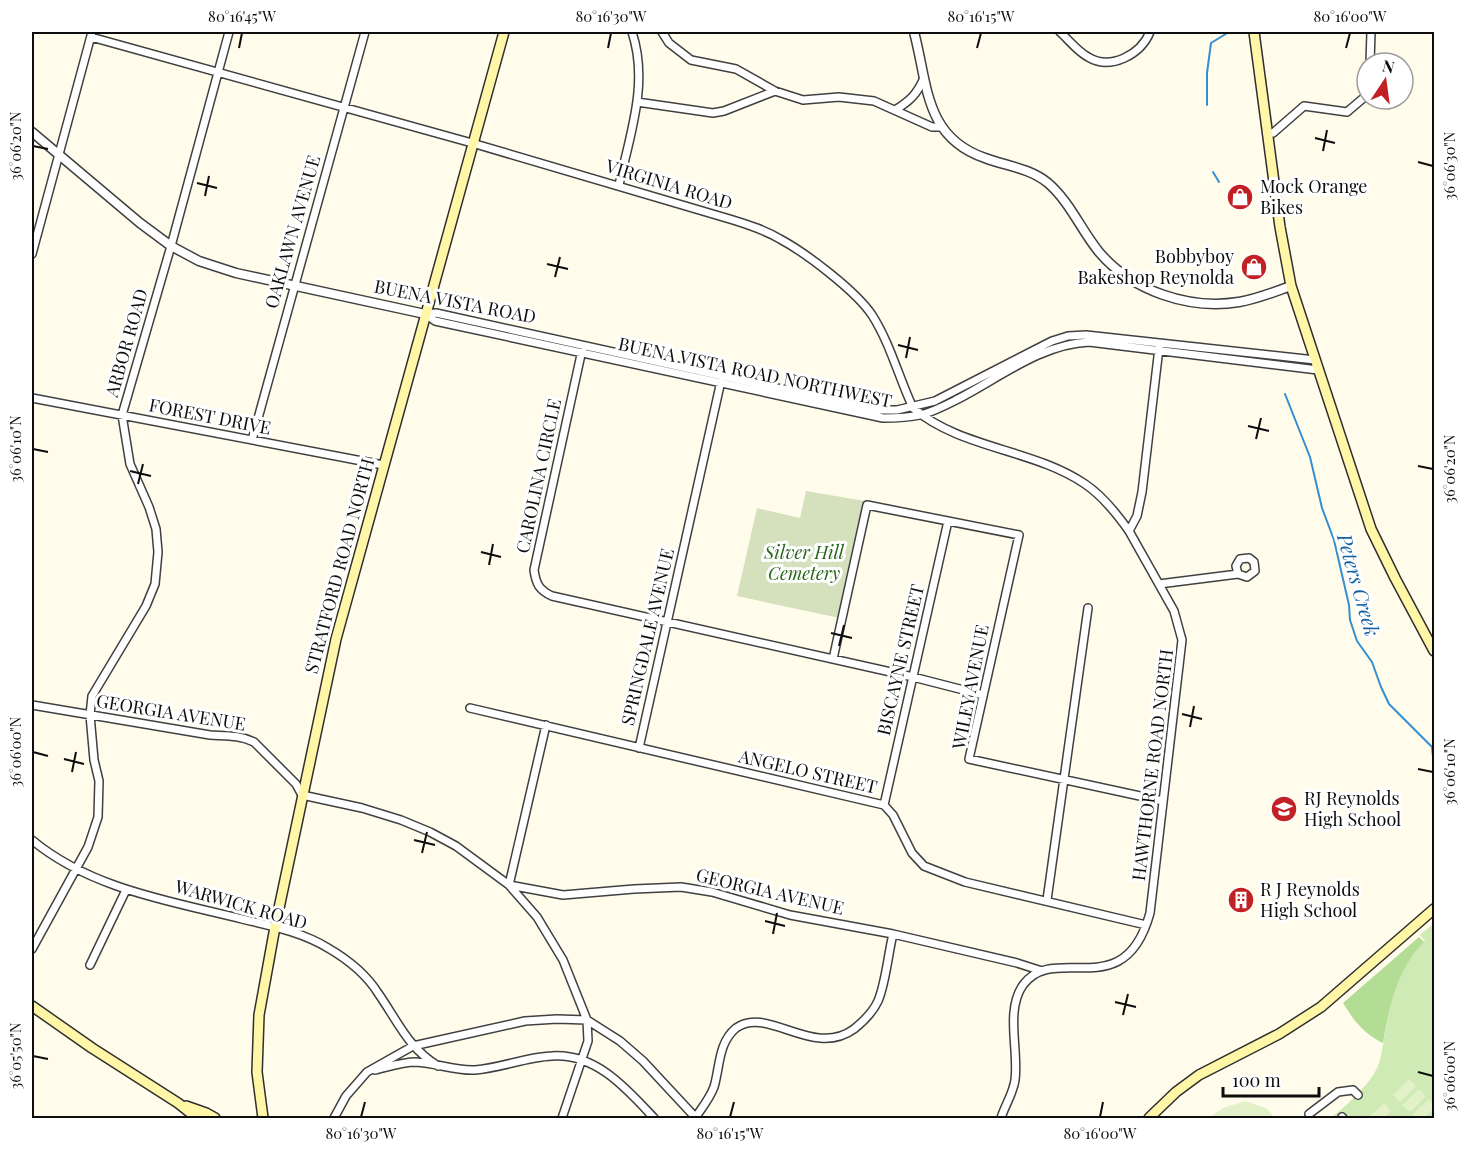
<svg xmlns="http://www.w3.org/2000/svg" width="1466" height="1150" viewBox="0 0 1466 1150" font-family="'Playfair Display',serif">
<rect width="100%" height="100%" fill="#fffcec"/>
<path fill="#d0eab5" d="M1434,923V1118H1330C1342,1111 1368,1085 1375,1072C1382,1060 1383,1042 1386,1027C1391,995 1401,964 1425,941L1420,935Z"/>
<path fill="#b3dc94" d="M1419,937L1424,942C1397,969 1389,1007 1383,1043C1364,1034 1354,1021 1343,1003Z"/>
<path fill="#d5e1bd" d="M806,491L865,501L839,618L737,596L757,508L800,518Z"/>
<path fill="#e2f1c7" d="M1409,1079L1416,1086L1400,1102L1393,1095Z
M1419,1089L1426,1096L1410,1112L1402,1105Z
M1429,1099L1434,1105V1108L1424,1118H1416L1412,1115Z
M1245,1101L1266,1108L1275,1118H1208L1223,1108Z
M1384,1103L1391,1111L1384,1118H1368Z"/>
<g fill="none" stroke-linecap="round" stroke-linejoin="round">
<path stroke="#348fd1" stroke-width="2" d="M1207,105V73L1211,43L1229,32
M1213,172L1219,182
M1285,394L1310,457L1322,508L1334,540L1349,605L1350,620L1357,641L1372,662L1381,687L1389,704L1432,747L1434,766"/>
<defs>
<path id="minor" d="M662,32L669,43L691,60L736,69L775,91L803,100L839,97L874,101L932,127H941
M1060,32C1069,40 1077,51 1088,57C1111,71 1141,54 1150,32
M91,37L472,143L733,220C749,225 765,230 780,239C806,253 856,291 872,315C890,343 899,378 913,408C961,449 1034,449 1085,484C1103,496 1117,514 1129,531
M1370,63L1371,32
M637,102L713,113L724,111L775,91
M895,110C910,101 917,94 924,78
M1267,134L1273,133L1304,106L1347,112L1367,95
M619,185C630,134 649,83 632,32
M32,254L92,32
M425,314L435,321L883,418C895,418 907,418 920,415C933,412 946,405 958,399C999,378 1041,344 1089,342L1318,370
M425,314L436,313L877,410H897L935,401L1052,341L1068,336L1086,335L1315,360
M582,350L534,570C536,584 539,590 552,596L913,677L983,695
M32,398L383,465
M252,440L365,32
M1159,584L1238,574L1247,577L1255,571L1254,562L1249,558L1240,559L1236,566L1238,574
M833,659L867,505L1019,535L969,759L1163,801
M32,705L210,735C226,736 240,735 254,742L296,784L302,795L362,808L401,820L430,832L456,846L509,885L563,895L634,889L681,887L712,892L790,915L893,934L1017,963L1042,971
M470,708L884,805L893,815L912,853L924,866L965,882L1146,925
M546,725L509,885L537,917L563,960L587,1020L588,1041L562,1118
M639,748L721,381
M884,805L948,521
M32,840C91,889 170,901 242,919C271,926 302,932 328,948C347,959 366,974 378,993C397,1020 408,1048 438,1066
M1047,900L1088,608
M32,949L88,847L98,817L99,781L94,760L90,715L92,696L146,606L155,584L158,552L156,529L149,507L130,464L122,415L171,246L229,32
M90,965L126,890
M375,1070C388,1067 402,1062 416,1062C436,1063 455,1071 475,1070C501,1068 526,1057 552,1056C596,1053 627,1089 654,1118
M1309,1114L1338,1092L1353,1090L1358,1095
M1342,1117L1343,1118
M334,1118L346,1096L367,1072L413,1046L525,1021L557,1019L587,1020L620,1041L643,1061L696,1118
M695,1118C702,1108 710,1098 714,1087C720,1067 718,1043 736,1028C767,1005 813,1059 854,1029C864,1021 873,1012 878,1001C886,982 888,954 893,934
M1001,1118C1005,1105 1013,1094 1015,1080C1019,1050 1005,1011 1023,985C1055,941 1124,1007 1150,913L1182,640L1174,611L1129,531L1137,516L1142,492L1159,348"/>
<path id="tertiary" d="M914,32C928,84 924,137 985,158C1006,166 1030,168 1048,183C1070,202 1081,230 1099,252C1132,291 1189,310 1239,302C1257,299 1274,292 1291,286
M32,132L140,223L171,246L199,261L236,273L425,314"/>
<path id="secondary" d="M1254,32L1280,227L1291,286L1371,529L1395,578L1434,651
M32,1006L92,1048L178,1103L197,1118
M186,1106L206,1113L215,1118
M263,1118L257,1072L259,1015L275,927L336,639L504,32
M1149,1118L1176,1092L1199,1075L1279,1034L1321,1007L1434,909"/>
</defs>
<use href="#minor" stroke="#404040" stroke-width="10"/>
<use href="#tertiary" stroke="#404040" stroke-width="11"/>
<use href="#secondary" stroke="#2f2f2f" stroke-width="12"/>
<use href="#minor" stroke="#fff" stroke-width="7"/>
<use href="#tertiary" stroke="#fff" stroke-width="8"/>
<use href="#secondary" stroke="#fff7a7" stroke-width="9"/>
</g>
<path fill="none" stroke="#0d0d0d" stroke-width="2" d="M239,48L242,33M608,48L611,33M977,48L981,33M1346,48L1350,33M1315,138L1335,143M33,146L48,149M1323,151L1327,130M1418,162L1433,166M197,183L217,188M205,196L209,176M547,264L568,269M555,277L560,257M898,345L918,350M906,358L910,337M1248,426L1269,431M1256,439L1261,418M33,449L48,452M1418,466L1433,469M130,471L151,476M138,484L143,464M481,552L501,557M489,565L493,544M831,633L852,638M839,646L844,625M1182,714L1202,719M1190,727L1194,706M33,752L48,756M64,759L84,764M1418,769L1433,772M72,772L76,752M414,840L435,845M422,853L427,832M765,921L785,926M773,934L777,913M1115,1002L1136,1007M1123,1015L1128,994M33,1056L48,1059M1418,1072L1433,1076M361,1117L365,1102M730,1117L734,1102M1100,1117L1103,1102"/>
<defs>
<symbol id="shop-disc" viewBox="-11 -11 22 22"><circle r="9.5" fill="#c12025" stroke="#fff"/><path d="M-5-2.5h2.3a2.7 3.5 0 0 1 5.4 0H5L5.5 6h-11ZM-1.5-2.5h3a1.5 2.3 0 0 0-3 0Z" fill="#fff"/></symbol>
<symbol id="school-disc" viewBox="-11 -11 22 22"><circle r="9.5" fill="#c12025" stroke="#fff"/><path d="M0-5L7-2L0 1L-7-2ZM-4 1L0 2.5L4 1V4Q0 6-4 4Z" fill="#fff"/></symbol>
<symbol id="building-disc" viewBox="-11 -11 22 22"><circle r="9.5" fill="#c12025" stroke="#fff"/><path d="M-4-6H4V6H1V3H-1V6H-4ZM-2.5-4.3h1.7v1.8h-1.7ZM.8-4.3h1.7v1.8H.8ZM-2.5-1h1.7V.8h-1.7ZM.8-1h1.7V.8H.8Z" fill="#fff"/></symbol>
</defs>
<g fill-rule="evenodd">
<use href="#shop-disc" x="1225" y="182" width="30" height="30"/>
<use href="#shop-disc" x="1239" y="252" width="30" height="30"/>
<use href="#school-disc" x="1269" y="794" width="30" height="30"/>
<use href="#building-disc" x="1226" y="885" width="30" height="30"/>
</g>
<g text-anchor="middle" stroke-width="6" stroke-linejoin="round" paint-order="stroke">
<g font-size="18" fill="#0d0d0d" stroke="#fff">
<text transform="translate(669 185) rotate(17)" y="6">VIRGINIA ROAD</text>
<text transform="translate(293 232) rotate(-74)" y="6">OAKLAWN AVENUE</text>
<text transform="translate(455 302) rotate(11)" y="6">BUENA VISTA ROAD</text>
<text transform="translate(127 343) rotate(-74)" y="6">ARBOR ROAD</text>
<text transform="translate(755 373) rotate(12)" y="6">BUENA VISTA ROAD NORTHWEST</text>
<text transform="translate(210 417) rotate(11)" y="6">FOREST DRIVE</text>
<text transform="translate(539 476) rotate(-78)" y="6">CAROLINA CIRCLE</text>
<text transform="translate(340 566) rotate(-75)" y="6">STRATFORD ROAD NORTH</text>
<text transform="translate(648 637) rotate(-77)" y="6">SPRINGDALE AVENUE</text>
<text transform="translate(901 660) rotate(-77)" y="6">BISCAYNE STREET</text>
<text transform="translate(971 687) rotate(-79)" y="6">WILEY AVENUE</text>
<text transform="translate(171 713) rotate(9)" y="6">GEORGIA AVENUE</text>
<text transform="translate(1153 765) rotate(-83)" y="6">HAWTHORNE ROAD NORTH</text>
<text transform="translate(808 772) rotate(13)" y="6">ANGELO STREET</text>
<text transform="translate(770 892) rotate(13)" y="6">GEORGIA AVENUE</text>
<text transform="translate(241 905) rotate(16)" y="6">WARWICK ROAD</text>
</g>
<g font-size="18" fill="#0d0d0d" stroke="#fff" text-anchor="start">
<text x="1260" y="193">Mock Orange<tspan x="1260" dy="21">Bikes</tspan></text>
<text x="1234" y="263" text-anchor="end">Bobbyboy<tspan x="1234" dy="21">Bakeshop Reynolda</tspan></text>
<text x="1304" y="805">RJ Reynolds<tspan x="1304" dy="21">High School</tspan></text>
<text x="1260" y="896">R J Reynolds<tspan x="1260" dy="21">High School</tspan></text>
</g>
<g font-size="18" font-style="italic" fill="#29661b" stroke="#fff">
<text x="804" y="559">Silver Hill<tspan x="804" dy="21">Cemetery</tspan></text>
</g>
<g font-size="20" font-style="italic" fill="#1260a2" stroke="#fff">
<text transform="translate(1358 585) rotate(74)" y="7">Peters Creek</text>
</g>
</g>
<rect width="1466" height="1150" fill="none" stroke="#ffffff" stroke-width="66"/>
<g transform="translate(1385 81) rotate(13)"><circle r="28" fill="#ffffff" stroke="#9e9e9e" stroke-width="1.5"/>
<path d="M0-4.5L10 22L0 15L-10 22Z" fill="#c12025"/>
<text y="-9" font-size="16" font-weight="bold" text-anchor="middle" fill="#0d0d0d">N</text>
</g>
<path d="M1223 1087v9h96v-9" fill="none" stroke="#0d0d0d" stroke-width="3"/>
<text x="1232" y="1087" font-size="18" fill="#0d0d0d" stroke="#ffffff" stroke-width="4.5" paint-order="stroke">100 m</text>
<rect x="33" y="33" width="1400" height="1084" fill="none" stroke="#0d0d0d" stroke-width="2"/>
<g font-size="15" text-anchor="middle" fill="#0d0d0d">
<text x="242" y="22">80°16'45"W</text>
<text x="611" y="22">80°16'30"W</text>
<text x="981" y="22">80°16'15"W</text>
<text x="1350" y="22">80°16'00"W</text>
<text transform="translate(16 146) rotate(-90)" y="5">36°06'20"N</text>
<text transform="translate(1450 166) rotate(-90)" y="5">36°06'30"N</text>
<text transform="translate(16 449) rotate(-90)" y="5">36°06'10"N</text>
<text transform="translate(1450 469) rotate(-90)" y="5">36°06'20"N</text>
<text transform="translate(16 752) rotate(-90)" y="5">36°06'00"N</text>
<text transform="translate(1450 772) rotate(-90)" y="5">36°06'10"N</text>
<text transform="translate(16 1056) rotate(-90)" y="5">36°05'50"N</text>
<text transform="translate(1450 1076) rotate(-90)" y="5">36°06'00"N</text>
<text x="361" y="1139">80°16'30"W</text>
<text x="730" y="1139">80°16'15"W</text>
<text x="1100" y="1139">80°16'00"W</text>
</g>
</svg>
